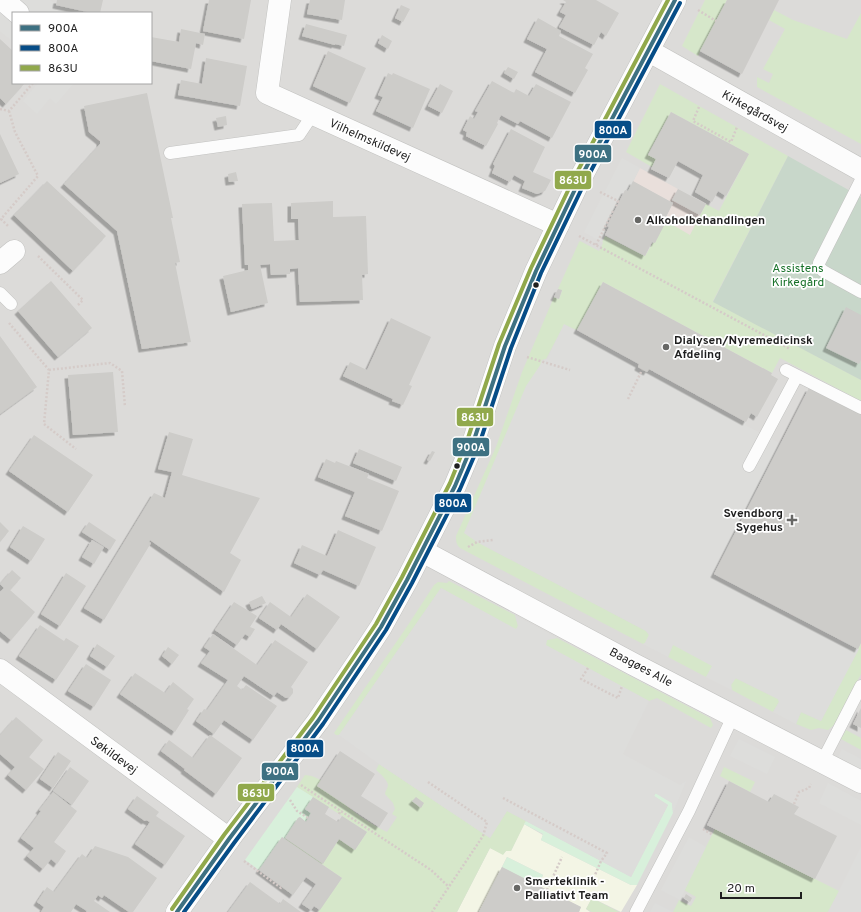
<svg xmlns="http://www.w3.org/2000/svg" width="861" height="912" viewBox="0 0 861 912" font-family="Overpass,sans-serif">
<defs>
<filter id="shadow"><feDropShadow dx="-3.5" dy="3.5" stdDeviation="0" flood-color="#0004"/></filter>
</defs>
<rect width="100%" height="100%" fill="#ecece8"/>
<path fill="#dcdbd9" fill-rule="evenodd" d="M0,0H861V912H0ZM13,13H151V83H13Z"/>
<path fill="#e9dfdb" d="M640,168L678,189L672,200L700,215L690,236L666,221V217L673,203L633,182Z"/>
<path fill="#f3f5e5" d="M524,824L543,835L541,840L631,885H637L621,912L592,898L586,909L590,912H579L581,907L538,886L543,875L507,857L479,912H457L490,848L503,854L506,851H511Z"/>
<path fill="#d6e7ca" d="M705,0H727L698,56L682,46Z
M774,10L793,20L847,39L861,13V144L757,87V77L769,83L773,74L763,69L785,29L769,20Z
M660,84L788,156L713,301L861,380V401L780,358L772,373L603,282L577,330L564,325L546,359L542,360L477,542L646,631L649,635L645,643L643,644L460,548C456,544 456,541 456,536L496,447L522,372L554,297L559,299L562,291L558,289L579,242L580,241L599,251L603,243L602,242L605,236L645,256L666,221L690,235L706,204L719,211L749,154L671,112L648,154L656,159L652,167L626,152Z
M449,581L515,615L518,626L516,630L441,588L339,735H336L334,733L408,625L434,585L438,582L447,583Z
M557,638L710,718L713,725L711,728L657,698L649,701L545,645L547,640Z
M861,643V674L834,725L828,730L819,728L811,730L796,724L801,712L821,721Z
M673,644L713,666L706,677L668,657Z
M735,678L778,699L779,702L773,712L732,690L731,685Z
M846,730L861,738V750L841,739Z
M379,764L490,838L507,811L526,821L511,851H506L503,855L490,848L457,912H318L342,878L285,839V838L323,863L339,839L355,850L367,832L297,787L305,775C326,776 337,799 352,810C362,818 375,826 387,832L397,817L392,814L395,809L393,803L385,794C385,791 388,788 388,785C388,781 379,772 376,770Z
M724,767L755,782L750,792L720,776Z
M715,829L839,891L828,912H673L679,900L691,906L696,897L684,890Z
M592,898L619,912H592L586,909Z"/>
<path fill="#c8d7ca" d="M788,156L861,197V380L713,302Z"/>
<path fill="#d8f0db" d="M297,787L313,797L305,809L311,813L306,822L300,817L298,818L285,839L282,837L259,870L245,860Z
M656,793L672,803L673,813L637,885H631L541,840L543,834L524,824L526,821L631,877L668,805L654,796Z
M507,857L543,875L538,886L502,867Z"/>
<path fill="#dddddb" d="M0,0H50L68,13H13V42L0,31Z
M38,83H74L56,104L50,98L37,114L23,101Z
M622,158L640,168L628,191L625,190L607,226L609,227L602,241L603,243L584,232Z
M564,324L639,364L638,367L647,372L649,369L746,422L745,425L781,444L714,574L859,649L821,721L801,712L796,724L773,712L779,702L778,699L736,678L731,685L732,690L706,677L712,666L673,645L668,657L643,644L645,643L649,635L646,631L477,542L464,533L526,386L541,364L542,360L547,359Z
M441,588L516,629L518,626L515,615L557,638L547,640L546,645L649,701L623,754L680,785L686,781L673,813L672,803L655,793L654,796L668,805L631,877L507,811L490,838L379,764L339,735Z
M739,739L775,757L767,774L730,756Z
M842,749L861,759V769L838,757Z
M828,783L861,801V825L819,803Z
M689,837L706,847L680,900L661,890Z
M861,847V912H828L839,891Z
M655,903L673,912H650Z"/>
<path fill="#cdccc9" filter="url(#shadow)" d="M57,0H103L100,13H92L56,5Z
M209,0H251L244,39L203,31Z
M310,0H345L342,20L307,14Z
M563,0H596L619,13L606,36L601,32L594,45L559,27L566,15L560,12L566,2Z
M727,0H779L742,74L700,51Z
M401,5L410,9L403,22L395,18Z
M538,18L561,31L559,36L593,54L585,68L588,70L575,93L535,72L547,49L527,39Z
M306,24L347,35L344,46L335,44V45L302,36Z
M181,29L205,34L203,45L196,43L191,69L151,61V37L179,42Z
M382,35L392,41L388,49L378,43Z
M0,39L13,51V83H25L6,104L0,98Z
M328,51L366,68L350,103L313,86Z
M206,58L247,66L240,106L178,95L181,80L202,84Z
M508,67L518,72L514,79L504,73Z
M388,73L392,75L393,73L430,89L413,128L376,111L383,97L378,95Z
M492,81L514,93L516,89L529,96L536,84L571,102L552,138L520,121L518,124L501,115L497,123L498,124L486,146L466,136L467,132L463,130L470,116L474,119L478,112L475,111Z
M440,84L453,91L442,113L428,106Z
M147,93L173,218H171L180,262L175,263L191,342L142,349L117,231L64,184L100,144V141L89,132L84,106Z
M671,112L749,154L726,196L718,191L712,202L695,192L703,175L678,161L669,178L651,169L656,159L648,155Z
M226,116L227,125L218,127L216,118Z
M511,129L545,147L533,172L551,180L545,191L537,194L522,188L525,181L514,175L510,182L492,173L495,166L493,164Z
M0,134L19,174L0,183Z
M236,172L238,181L229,182L228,174Z
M47,181L106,236L73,271L14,215Z
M633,181L673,203L666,217L668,218L655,243L652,242L645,256L605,235L609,227L607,226L625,190L628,191Z
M678,189L706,204L700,215L672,200Z
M333,201V217L366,216L368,274L362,275L363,300L300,302L298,268L290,269V274L271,275L270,264L260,265L268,303L231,312L223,276L248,270V265H245L242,204L272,203L274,241L299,240L298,219H291V203Z
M51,281L92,328L58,357L18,311Z
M603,282L772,373L771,375L778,379L757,417L751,413L746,422L649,369L647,372L638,367L639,364L577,330Z
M558,289L562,290L559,299L554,297Z
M846,307L861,315V360L859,364L826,348Z
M391,318L431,337L409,385L412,386L403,405L392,401L393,399L343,376L350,362L367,370Z
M0,336L37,387L0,414Z
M113,372L118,432L73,435L68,375Z
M809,388L861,414V643L858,649L714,574Z
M169,432L193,439L182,475L260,498L230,553L241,560L224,592L150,540L149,542L151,543L104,620L84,608L154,493L165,498L172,472L158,469Z
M34,435L93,475L68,512L9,471Z
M359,449L402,467L396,481L353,463Z
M432,451L435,452L430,461L427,460Z
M326,459L335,463L336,461L369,474L367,478L399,491L382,531L345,516L355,492L318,477Z
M0,522L9,531L0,542Z
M89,522L116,540L110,550L82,532Z
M23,526L45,539L31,561L10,547Z
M338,530L376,547L359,586L323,570L320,575L294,563L302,545L327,556Z
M92,540L104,547L94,564L82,557Z
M12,570L21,578L10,590L35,612L11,640L0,631V592L4,588L0,584Z
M66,573L86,586L60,626L41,614Z
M307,594L340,617L317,649L281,624L277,630L259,618L270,602L291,617Z
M262,596L266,603L252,609L249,602Z
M234,602L257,616L250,627L255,629L250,637L245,634L237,645L215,630Z
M40,625L64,641L66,638L79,646L56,680L19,656Z
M213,634L257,665L275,640L308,662L291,687L293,689V693L290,697L286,698L277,692L274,696L244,676L237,686L242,690L246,685L277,706L253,740L224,720L214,734L196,721L204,709L207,710L228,680L201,663L210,651L204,647Z
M97,644L115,656L107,667L90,656Z
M168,647L179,655L172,664L162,656Z
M86,664L111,680L94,707L68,691Z
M135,673L165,693L173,682L194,699L187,709L189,710L175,732L120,694Z
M861,708V728L853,724Z
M16,717L43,740L29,757L44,769L26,790L8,775L15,767L0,754V735Z
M210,735L242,758L216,794L184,770L185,769L161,751L169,740L193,758Z
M340,751L375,774L361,796L388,813L379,827L317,786Z
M58,752L71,761L53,788L40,779Z
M70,767L89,781L72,805L53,791Z
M729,781L769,802L774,794L799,807L794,814L837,836L815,879L707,825Z
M53,792L77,811L54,842L66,851L57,864L51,859L43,869L27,856L34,848L21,838L41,811L39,810Z
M137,796L159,812L156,816L185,836L165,865L135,844L150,822L146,820L145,821L128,809Z
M313,797L329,807L325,814L338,822L342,816L367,832L355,850L339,839L323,864L285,838L298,818L300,817L306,822L311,813L305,809Z
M416,797L424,803L421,808L412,801Z
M282,837L342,878L320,910L314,906L311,910L302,904L316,884L306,877L293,895L259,870Z
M95,846L128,857L157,878L133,912H129L104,895L102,898L98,895L94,901L110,912H86L87,911L76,904L71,912H41L44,907L37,902L47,887L54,892L82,854L87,858Z
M502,867L581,907L579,912H479Z
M250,882L280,904L283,899L301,912H228Z
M686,894L692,898L690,902L684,898Z"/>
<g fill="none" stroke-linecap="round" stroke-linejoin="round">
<defs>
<path id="service" d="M170,153L299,135L313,114
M861,180L819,263V267L823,271L861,292
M0,293L11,304
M786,370L861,408
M749,466L797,376
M822,762L861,686
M636,912L689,811L733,716"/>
<path id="minor" d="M3,0L18,13
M280,0L267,93L558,225
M649,51L861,170
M0,263L14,251
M422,551L633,664L861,782
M0,670L229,839"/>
<path id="tertiary" d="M177,912L229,839L318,721L362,656L381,627L407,580L455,486L473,443L505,346L536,271L579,181L675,0"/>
</defs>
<use href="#service" stroke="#c2c2c0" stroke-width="13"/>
<use href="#minor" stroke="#c2c2c0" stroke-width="23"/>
<use href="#tertiary" stroke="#c2c2c0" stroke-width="23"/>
<path stroke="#d5cbc8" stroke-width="2.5" stroke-dasharray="2 2" stroke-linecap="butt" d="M698,10L716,21
M699,107L693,121L731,142L737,127
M0,109L9,111L33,83
M9,111L15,132L38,176L1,219L9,227
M600,192L618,201L616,206
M579,236L790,349
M596,245L613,211
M38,256L83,300L78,305
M9,323L49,370L44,424L76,449
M527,357L570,370
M49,370L110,363L122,371L125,407
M628,399L642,370
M468,547L477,542L493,540
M588,668L581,679L618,698L622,686
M428,782L487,822L483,836L432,912
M301,785L431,870L449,887
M503,798L607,853L601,861L595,875
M290,800L297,811L308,818
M794,804L799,792L809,788L811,784
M339,814L341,810
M703,829L713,835
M244,861L281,888L282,887
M547,890L562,857"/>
<use href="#service" stroke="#fcfcfc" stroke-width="12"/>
<use href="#minor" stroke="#fcfcfc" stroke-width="22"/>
<use href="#tertiary" stroke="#fcfcfc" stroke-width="22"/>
<defs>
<path id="bus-1" d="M177,912L229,839L318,721L381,627L407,580L455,486L473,443L505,346L536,271L579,181L675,0"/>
<path id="bus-2" d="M184,912L234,843L323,724L386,630L412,583L460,489L479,445L511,348L541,273L584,184L680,3"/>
<path id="bus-3" d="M172,909L224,835L313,718L376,624L402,577L450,483L467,441L499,344L531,268L574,178L668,0"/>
</defs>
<use href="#bus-1" stroke="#fff" stroke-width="7"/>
<use href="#bus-2" stroke="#fff" stroke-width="7"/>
<use href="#bus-3" stroke="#fff" stroke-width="7"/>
<use href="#bus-1" stroke="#3e7182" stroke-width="4"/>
<use href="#bus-2" stroke="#064d87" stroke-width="4"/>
<use href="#bus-3" stroke="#91a94c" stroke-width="4"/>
</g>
<g fill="#676765" stroke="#fff" stroke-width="1.5">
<circle cx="638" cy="220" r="4"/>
<circle cx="666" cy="347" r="4"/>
<path d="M790 514h4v4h4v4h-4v4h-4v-4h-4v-4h4z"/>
<circle cx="517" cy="888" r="4"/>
</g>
<g fill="#1f1f1f" stroke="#fff" stroke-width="1.5">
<circle cx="536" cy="285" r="3.5"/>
<circle cx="457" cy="466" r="3.5"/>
</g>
<g text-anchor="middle" stroke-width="3.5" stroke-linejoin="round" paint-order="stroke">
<g font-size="12" fill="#1f1f1f" stroke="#fff">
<text transform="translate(755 111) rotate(29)" y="4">Kirkegårdsvej</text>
<text transform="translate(370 140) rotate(24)" y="4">Vilhelmskildevej</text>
<text transform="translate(641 667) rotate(28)" y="4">Baagøes Alle</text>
<text transform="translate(114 755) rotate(36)" y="4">Søkildevej</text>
</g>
<g font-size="12" font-weight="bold" fill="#1f1f1f" stroke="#fff" text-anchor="start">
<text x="646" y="224">Alkoholbehandlingen</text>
<text x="674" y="344">Dialysen/Nyremedicinsk<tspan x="674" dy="14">Afdeling</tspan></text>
<text x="783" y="517" text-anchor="end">Svendborg<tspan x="783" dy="14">Sygehus</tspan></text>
<text x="525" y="885">Smerteklinik -<tspan x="525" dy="14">Palliativt Team</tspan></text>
</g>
<g font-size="12" fill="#18722a" stroke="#fff">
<text x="798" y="272">Assistens<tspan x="798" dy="14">Kirkegård</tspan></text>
</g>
</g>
<g stroke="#fff" stroke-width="1.5">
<rect x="594" y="120" width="38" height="19" rx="4" fill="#064d87"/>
<rect x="574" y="144" width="38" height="19" rx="4" fill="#3e7182"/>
<rect x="554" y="170" width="38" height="20" rx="4" fill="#91a94c"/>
<rect x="456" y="407" width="38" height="20" rx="4" fill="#91a94c"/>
<rect x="452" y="437" width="38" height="20" rx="4" fill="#3e7182"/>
<rect x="434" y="493" width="38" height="20" rx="4" fill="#064d87"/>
<rect x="286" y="739" width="38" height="19" rx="4" fill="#064d87"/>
<rect x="261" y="762" width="38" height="19" rx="4" fill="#3e7182"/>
<rect x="237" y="783" width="38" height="19" rx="4" fill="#91a94c"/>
</g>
<g font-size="11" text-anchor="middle" font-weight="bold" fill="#fff">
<text x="613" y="134">800A</text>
<text x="593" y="158">900A</text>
<text x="573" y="184">863U</text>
<text x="475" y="421">863U</text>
<text x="471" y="451">900A</text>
<text x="453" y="507">800A</text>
<text x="305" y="752">800A</text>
<text x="280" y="775">900A</text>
<text x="256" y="797">863U</text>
</g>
<rect x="12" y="12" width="140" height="72" fill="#ffffff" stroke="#a5a5a5"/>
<rect x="20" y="25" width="20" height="6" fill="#3e7182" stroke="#a5a5a5"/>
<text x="48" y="32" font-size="12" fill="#1f1f1f">900A</text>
<rect x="20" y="45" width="20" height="6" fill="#064d87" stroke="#a5a5a5"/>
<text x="48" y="52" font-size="12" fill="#1f1f1f">800A</text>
<rect x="20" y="65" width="20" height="6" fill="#91a94c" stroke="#a5a5a5"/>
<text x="48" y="72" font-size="12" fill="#1f1f1f">863U</text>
<path d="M721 892v6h80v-6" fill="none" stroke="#1f1f1f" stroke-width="2"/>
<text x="727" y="892" font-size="12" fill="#1f1f1f" stroke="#ffffff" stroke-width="3" paint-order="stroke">20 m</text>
</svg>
